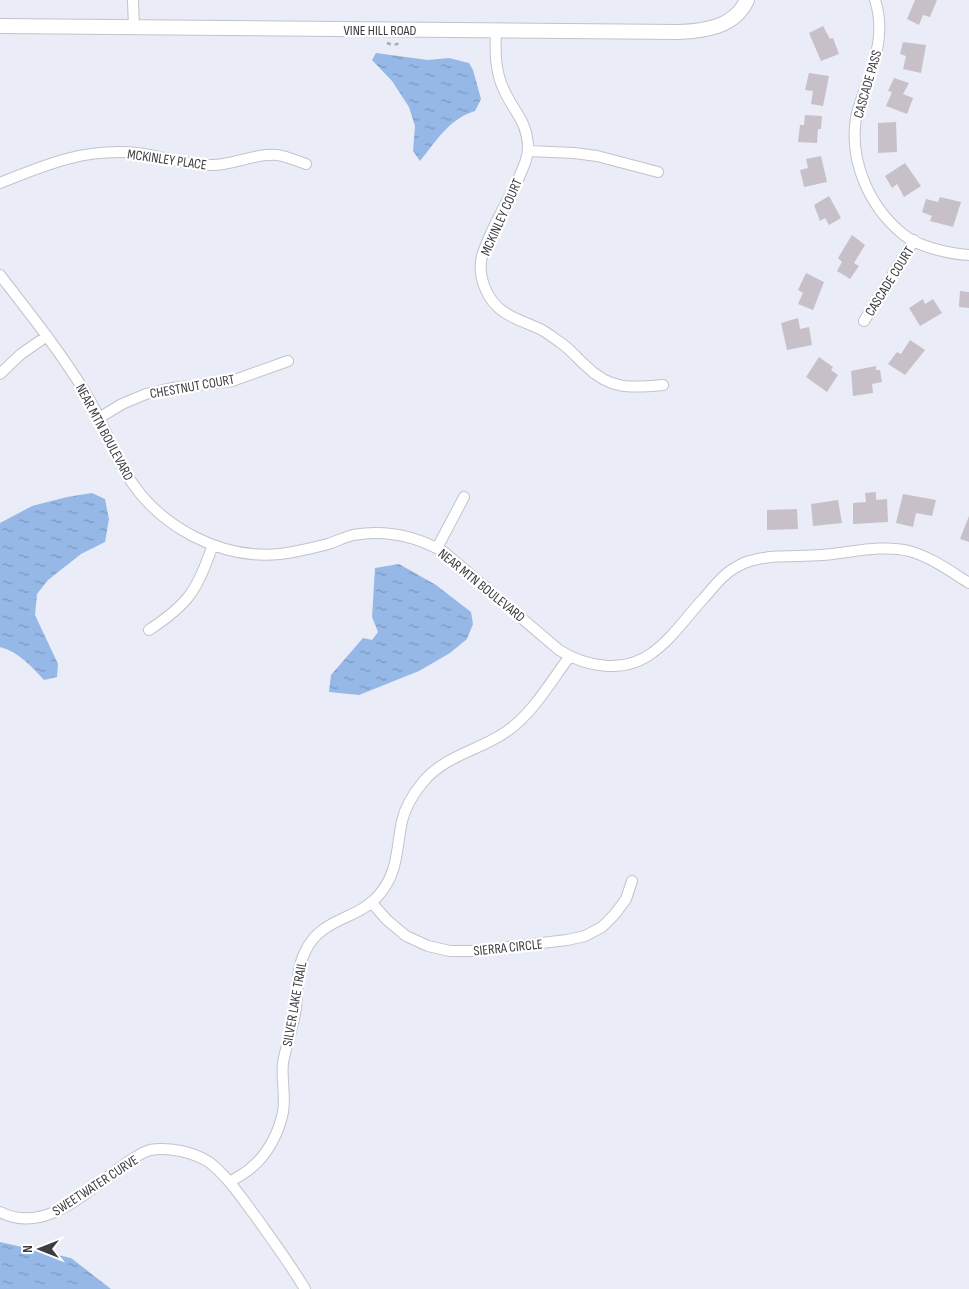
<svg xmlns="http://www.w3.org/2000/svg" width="969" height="1289" viewBox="0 0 969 1289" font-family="'Sofia Sans Condensed',sans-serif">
<defs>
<pattern id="water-ripples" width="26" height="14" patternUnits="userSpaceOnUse" patternTransform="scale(1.25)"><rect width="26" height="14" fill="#95b8e7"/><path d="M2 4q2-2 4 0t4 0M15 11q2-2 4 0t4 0" fill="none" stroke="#7b97bd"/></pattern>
</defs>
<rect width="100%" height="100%" fill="#eaecf7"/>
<path fill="url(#water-ripples)" d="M376,53L428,60L449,58L469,63L473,70L481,99L475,111C449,119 437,140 420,161L413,151L415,126L409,107L392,81L372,60Z
M92,493L105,499L109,519L105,542L81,554L48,580L37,594L35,615L58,664L57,677L44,680C31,666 19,652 0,647V523L32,506L67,497Z
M399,564L436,585L471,612L473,624L467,639L450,653L419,671L359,695L329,692L331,675L363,638L372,640L378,632L372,617L375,568Z
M0,1242L71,1258L111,1289H0Z"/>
<path fill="#c7c0c9" d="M915,0H937L930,17L923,15L919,25L907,19Z
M823,26L830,39L833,38L839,54L821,61L809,33Z
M903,42L926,45L921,73L903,69L906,56L900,54Z
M809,73L829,76L823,106L811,104L813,91L805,90Z
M894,78L909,83L903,94L913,98L907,114L886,106L892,92L888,91Z
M805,115L822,116L821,129H818L817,143L798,142L800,125H804Z
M896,122L897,152L878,153V123Z
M821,156L827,182L804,187L800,170L808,168L806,159Z
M905,163L921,186L904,197L897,184L892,188L885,176Z
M829,196L841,218L829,225L825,218L820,221L814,205Z
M940,197L961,202L953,227L930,221L932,216L922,212L926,199L938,202Z
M852,235L865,245L854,263L859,266L850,279L837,271L842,262L838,258Z
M806,273L824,282L813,310L798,304L803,293L798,290Z
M960,291L969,292V308L959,307Z
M923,299L925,304L933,299L942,313L920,326L909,308Z
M798,318L800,329L809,327L812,345L787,350L781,323Z
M910,340L925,350L905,375L888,364L897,352L901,354Z
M819,357L833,367L831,370L838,375L827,392L806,377Z
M876,366V370H880L882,382L872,384L873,393L853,396L851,371Z
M876,492V500L887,499L888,522L853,524V503L866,502L865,493Z
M903,494L936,500L932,516L916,513L913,527L896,523Z
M838,500L842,523L813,526L811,504Z
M797,509L798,529L767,530V510Z
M969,516V542L960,539Z"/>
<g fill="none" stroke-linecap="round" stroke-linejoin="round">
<defs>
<path id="street" d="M133,0L134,28
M875,0C885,31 876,59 865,89C862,98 858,108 856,118C849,162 870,208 904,235C919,247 950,254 969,255
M496,31C495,51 495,72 504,90C513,111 526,119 528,145C529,158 521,172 516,184C505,206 489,232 482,256C477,276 487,301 504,312C516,320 530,324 542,330C549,334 555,339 561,343C570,349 578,359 586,366C610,390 631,388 663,385
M528,151L574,153L597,156L658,172
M0,183C47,164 85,148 137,153C163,156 184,165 212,165C234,165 255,153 277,155C286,156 297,161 306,164
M0,275C31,315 62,354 88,397C103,422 112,450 127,475C158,526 220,560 280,554C297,552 312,548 328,544C337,541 345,537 353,535C386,529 416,536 444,552L559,650C586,667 624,674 652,653C672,639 687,616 704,598C713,588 721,576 733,569C738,566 745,562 750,561C773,554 799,557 822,555C850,553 881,544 909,551C931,557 950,571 969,583
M864,321L914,240
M0,374L21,354L47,336
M99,418L122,404L146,394L172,388L232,381L288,361
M437,548L464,497
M149,630C190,603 196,591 213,545
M371,902L387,920L406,936L428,946L450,951H475L567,940L585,936L602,927L615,914L626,899L632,881
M230,1182C237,1177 246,1173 252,1167C268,1154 279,1132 283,1112C286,1095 281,1079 283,1063C286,1044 294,1026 296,1007C298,988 296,970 305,952C321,917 356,921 378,896C399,872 396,849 402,821C405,807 414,793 423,782C446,754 483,750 510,729C535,710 551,681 570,656
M0,1212C45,1235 87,1191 121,1167C129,1161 140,1153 150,1150C160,1148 171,1149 181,1151C190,1153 201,1157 209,1162C228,1177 241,1197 256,1217C273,1241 290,1264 305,1289"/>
<path id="secondary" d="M0,26L678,32C705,31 735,27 747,0"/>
</defs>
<use href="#street" stroke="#c1c3cd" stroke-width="12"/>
<use href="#secondary" stroke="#c1c3cd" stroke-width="16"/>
<path stroke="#a8a9b2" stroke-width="2.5" stroke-dasharray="4 4" stroke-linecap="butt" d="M387,43L393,45L401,43"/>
<use href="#street" stroke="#fff" stroke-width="10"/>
<use href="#secondary" stroke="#fff" stroke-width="14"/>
</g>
<g text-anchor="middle" stroke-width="4.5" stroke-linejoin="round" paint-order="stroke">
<g font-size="14" fill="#3c3c41" stroke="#fff">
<text x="380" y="35">VINE HILL ROAD</text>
<text transform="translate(867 84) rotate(-74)" y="5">CASCADE PASS</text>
<text transform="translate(167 159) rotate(8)" y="5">MCKINLEY PLACE</text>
<text transform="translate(501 217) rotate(-66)" y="5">MCKINLEY COURT</text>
<text transform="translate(889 281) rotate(-58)" y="5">CASCADE COURT</text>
<text transform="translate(192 386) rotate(-10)" y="5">CHESTNUT COURT</text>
<text transform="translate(105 432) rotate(62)" y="5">NEAR MTN BOULEVARD</text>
<text transform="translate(482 585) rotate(39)" y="5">NEAR MTN BOULEVARD</text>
<text transform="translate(508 947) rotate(-6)" y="5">SIERRA CIRCLE</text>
<text transform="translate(294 1004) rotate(-80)" y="5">SILVER LAKE TRAIL</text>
<text transform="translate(95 1185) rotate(-33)" y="5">SWEETWATER CURVE</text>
</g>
</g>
<g transform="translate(40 1249) rotate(270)" stroke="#ffffff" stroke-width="4" paint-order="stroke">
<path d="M0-4L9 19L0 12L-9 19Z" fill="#3c3c41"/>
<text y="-8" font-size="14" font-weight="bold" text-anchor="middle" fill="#3c3c41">N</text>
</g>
</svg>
